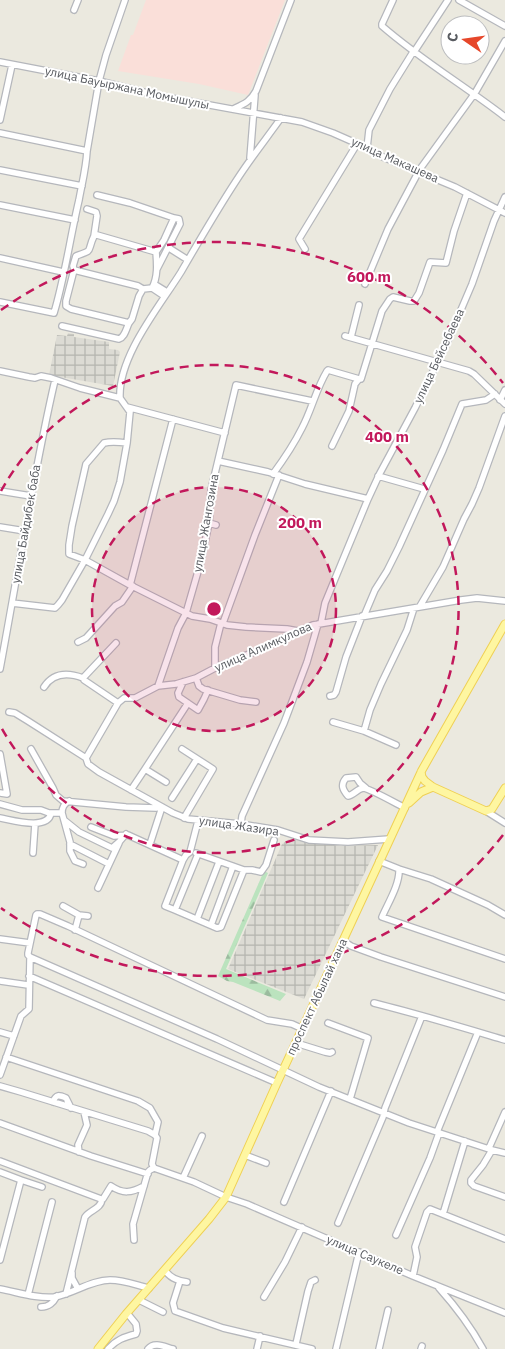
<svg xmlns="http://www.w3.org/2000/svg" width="505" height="1349" viewBox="0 0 505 1349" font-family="'IBM Plex Sans',sans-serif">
<defs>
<pattern id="industrial-grid" width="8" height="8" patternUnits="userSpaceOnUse" patternTransform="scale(1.25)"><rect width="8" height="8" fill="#dcdbd4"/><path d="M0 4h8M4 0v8" fill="none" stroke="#b5b5af"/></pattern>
<pattern id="forest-firs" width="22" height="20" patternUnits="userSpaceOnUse" patternTransform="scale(1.25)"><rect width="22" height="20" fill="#bbe3be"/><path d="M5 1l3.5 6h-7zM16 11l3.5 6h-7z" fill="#9bbb9e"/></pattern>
</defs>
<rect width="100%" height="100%" fill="#ebe9df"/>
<path fill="url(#industrial-grid)" d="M68,333L74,334V337L109,342V349L118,350L120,352L113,386L49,375L57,335L67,336Z
M289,839L341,846L378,845L304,999L228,969L282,844Z"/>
<path fill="#fadfd9" d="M146,0H285L248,95L199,84L118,71L131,35H133Z"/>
<path fill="url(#forest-firs)" d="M264,871L268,873L226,969L286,994L280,1001L233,982L227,981L218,976Z"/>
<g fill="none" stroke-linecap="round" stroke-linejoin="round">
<defs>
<path id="minor" d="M393,0L382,24V26C421,60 465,86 505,117
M459,0L505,26
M74,10L78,0
M414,52L448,0
M0,62L99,81L155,95L302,122L333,133L367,148L383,157L455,187L505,213
M233,109C244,104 250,102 256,91L291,0
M0,120L12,65
M0,133L87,151C86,169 82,183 79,200C70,238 65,276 54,313L0,302
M367,148L369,130L390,89L413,52
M87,151L99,81L106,55L125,0
M250,158L255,95
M0,170L82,186
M97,195L130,203L174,218L164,240L156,252
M0,205L75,220
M87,209L96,212L97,216L94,236
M97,235L156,252C157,264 158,277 152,288L143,289L138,286L74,270L73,266L76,256C95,249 86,253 94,236Z
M169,248L188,260
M305,249L299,239L357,144
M0,258L63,272
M157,269L180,224L179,219L174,218
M74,270L66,301V306L71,309L129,323L132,319L139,296L143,289
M154,284L167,292
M365,284L388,229L420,169L475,93L505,41
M152,288L164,296
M62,326L119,339C125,337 126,329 129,323
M345,336L469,371L474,374L505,404
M351,337L359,305
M0,371L29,377L35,378L41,376L51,378L80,388L120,398
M120,398C118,356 160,306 181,272C199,241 217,210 236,181C250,159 266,139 281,118
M500,400L505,390
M127,407L225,433
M127,443C119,442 112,441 104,443L86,464L72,526L69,545V554L85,560L130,585L192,616L210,619L227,625L246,627L287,629L298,631
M332,446L349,411L355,384L359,379H361L382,311L390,299L393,297L410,301H414L419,293L430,262L446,263L454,231L467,193
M218,461L268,472L305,484L368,499
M273,474C284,459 294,444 302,428C312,409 316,389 327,371L328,370L359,379
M378,476L424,489
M0,491L31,496
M209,523L216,525
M0,527L25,531
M130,585L173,419
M12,603L55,608L58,605L62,600L85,560L108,514L114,501L120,482L127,443L130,412L120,398
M420,606L443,567L464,519L472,504L479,488L505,416
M364,616L375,590L387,571L399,547L443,450L462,404L486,400L495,394
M223,623L255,535L279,475
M321,623L325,603L368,499L380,473L415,408L446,345L472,284L494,221L505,197
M78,642L86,638L115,606L122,602L133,586
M116,643L83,678L84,680L118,703
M215,668V647L221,623
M0,669C18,573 33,475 55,380
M196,678L199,686L203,689L240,700L256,702
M183,682L178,693L179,697L198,710L204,699L208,690
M158,686L178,628L186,613L201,561L209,523L211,490L236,385L312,401
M44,687C53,673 67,672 83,678
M330,696L334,695L336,692L346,657L362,616
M9,712L15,713L28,721L86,758
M333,722L364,731L396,745
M364,731L370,710L381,684L407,630L414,608
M31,749L53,788L56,795L63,801L126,807L156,808L162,807
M182,749L213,769L184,818
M0,754L7,794L0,793
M145,769L188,703
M366,788L360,783L356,777L346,778C340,785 343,790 348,796C354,795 357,789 363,788C369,788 397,804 405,808
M131,790L145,769L166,782
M172,798L197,759
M69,801C64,804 62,807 62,813L70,842V851L75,861L83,864
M0,804L22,810H41L49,813H62
M486,811L505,823
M0,818C12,820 48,831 51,813
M64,820L79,832L112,848L120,841L126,834
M241,824L242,816L284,723L307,662L318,624
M91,827L114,836L128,835L183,860L186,855L190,852L198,821
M389,839L348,842L309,840L278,830L241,824L188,819L173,813L99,772L88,764L86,758L118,703L124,698H135L158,686L176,684L196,678L215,668L254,652L313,625L461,600L477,598L505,601
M70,844L109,864
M150,844L162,807
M33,853L35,824
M196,853L244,870H252L261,872L266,865L274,840
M198,854L175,910L217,928L221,927L244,870
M379,861L399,869C400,884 388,903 382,917L505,959
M399,869L431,879L488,905L505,915
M98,888L119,843
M63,906L79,915L75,930
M175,910L165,906L183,860
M79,915L88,916
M197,919L219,862
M211,925L233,866
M0,939L30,943
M343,941L351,946L381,957L505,997
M30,957L217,1039L319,1087L409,1123L492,1150L505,1153
M29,976L277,1083
M0,981L28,985
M374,1003C418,1014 461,1027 505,1040
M328,1023L368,1038L350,1099
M0,1032L14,1036
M296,1043L325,1052L330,1053L332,1052
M6,1057L138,1101L150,1108L158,1122L155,1135
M0,1075L21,1016L29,1009L30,957L28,955V953L36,915L37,914H40L68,926L267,1020L292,1024L303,1029
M0,1086L21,1092L148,1131L155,1135L157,1138L152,1164L154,1168
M53,1102C56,1094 59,1095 66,1098L71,1108
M0,1123L91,1156L148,1174
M437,1132L478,1032
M489,1148L505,1112
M492,1150L483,1165L471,1180V1183L474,1186L505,1197
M79,1152L78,1145L87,1125L84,1112
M245,1155L266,1163
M0,1161L101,1199H103L111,1186C123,1194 131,1193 144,1186
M0,1172L21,1180L0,1260
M183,1178L202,1136
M21,1180L42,1187
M284,1202L331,1091
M443,1214L465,1141
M338,1223L383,1117L385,1108L422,1016
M396,1235L430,1158L439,1133
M134,1240L133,1224L148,1172L150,1170L154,1168L194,1182L226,1197L247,1204L413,1276L505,1313
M165,1270C169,1277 178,1281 187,1282
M72,1273V1278L78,1289
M413,1276L417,1257L415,1247L427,1212L430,1209L505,1239
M180,1281L173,1303L175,1311L223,1328L312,1349
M439,1288C456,1307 471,1327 483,1349
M0,1289C17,1292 37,1299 54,1297C73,1294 91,1280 110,1280C124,1280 136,1285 149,1288
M66,1294L85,1217C90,1210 101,1209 102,1199
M28,1295L52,1202
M264,1297L285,1262L302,1227
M139,1300L163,1312
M41,1307C49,1307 53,1303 57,1296
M296,1344L308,1291L311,1282L315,1280
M108,1349C116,1340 124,1337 136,1334L137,1331L136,1324L127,1313
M148,1349C154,1341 165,1347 173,1349
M257,1349L260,1336
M336,1349L359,1252
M379,1349L388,1310
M421,1349L422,1346"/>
<path id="major" d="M421,772L422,777L425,781L433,787L486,811L492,809L505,788
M409,803L421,792L433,787
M98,1349L126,1314L209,1219L226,1197L277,1083L422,770L505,624"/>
</defs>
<use href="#minor" stroke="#b5b7bc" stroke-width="8"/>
<use href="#major" stroke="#efd054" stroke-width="9"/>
<use href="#minor" stroke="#fff" stroke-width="5.5"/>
<use href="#major" stroke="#fef6a1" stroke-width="7"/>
</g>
<circle cx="214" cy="609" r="122" fill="#c2185b" fill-opacity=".12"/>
<g fill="none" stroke="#c2185b" stroke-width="2.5" stroke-dasharray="9 6">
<circle cx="214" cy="609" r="122"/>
<path d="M1 491A244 244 0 1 1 1 727"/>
<path d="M503 835A367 367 0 0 1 1 908M1 310A367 367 0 0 1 503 383"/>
</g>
<g text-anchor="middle" stroke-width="4" stroke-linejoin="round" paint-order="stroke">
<g font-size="12" fill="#585b60" stroke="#fff">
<text transform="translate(127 88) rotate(12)" y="4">улица Бауыржана Момышулы</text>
<text transform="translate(395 160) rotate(24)" y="4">улица Макашева</text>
<text transform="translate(439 356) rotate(-65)" y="4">улица Бейсебаева</text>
<text transform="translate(206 523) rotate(-80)" y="4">улица Жангозина</text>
<text transform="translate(26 524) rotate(-80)" y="4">улица Байдибек баба</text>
<text transform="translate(263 647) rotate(-24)" y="4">улица Алимкулова</text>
<text transform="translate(239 826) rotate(8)" y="4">улица Жазира</text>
<text transform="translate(317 997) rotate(-65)" y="4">проспект Абылай хана</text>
<text transform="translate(365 1255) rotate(23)" y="4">улица Саукеле</text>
</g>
</g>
<circle cx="214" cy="609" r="8" fill="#c2185b" stroke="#fff" stroke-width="2.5"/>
<g font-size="15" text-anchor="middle" font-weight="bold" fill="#c2185b" stroke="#fff" stroke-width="4" stroke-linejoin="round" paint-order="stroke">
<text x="369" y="282">600 m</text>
<text x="387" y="442">400 m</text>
<text x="300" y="528">200 m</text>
</g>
<g transform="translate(465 40) rotate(283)"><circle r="24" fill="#ffffff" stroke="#bcbdbf"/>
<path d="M0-4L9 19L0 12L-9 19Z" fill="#e6472a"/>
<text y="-8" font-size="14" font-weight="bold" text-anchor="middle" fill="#585b60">С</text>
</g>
</svg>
